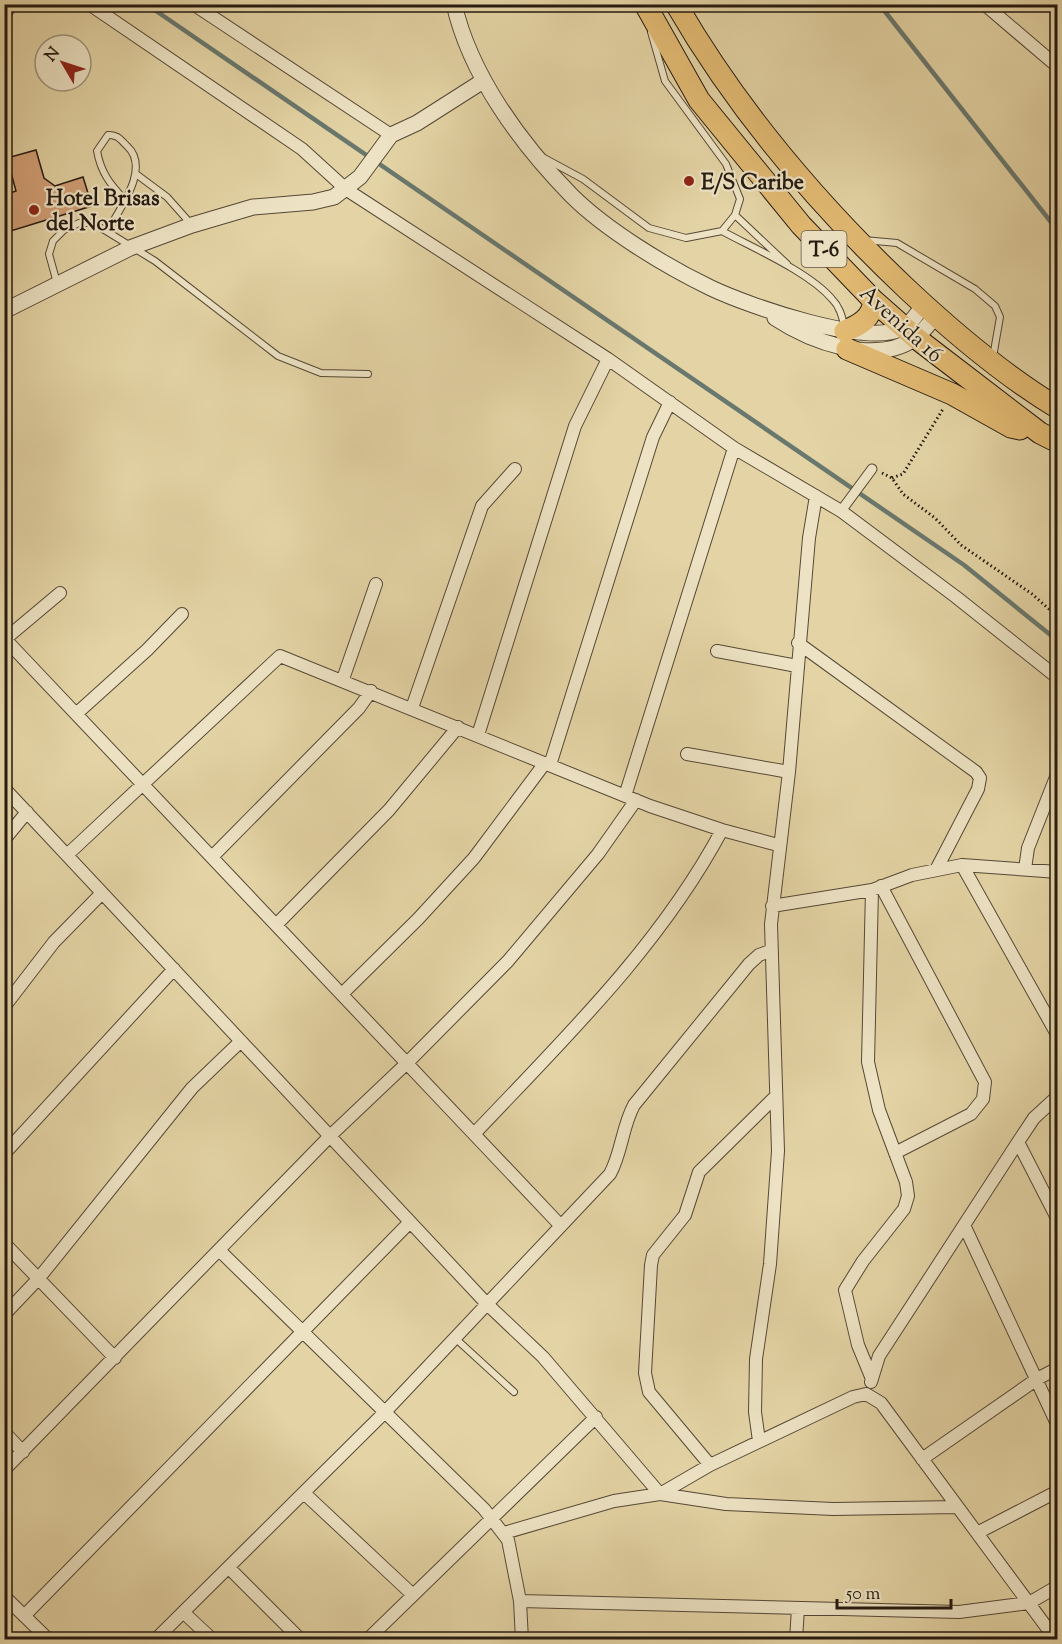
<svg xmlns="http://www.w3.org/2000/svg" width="1062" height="1644" viewBox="0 0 1062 1644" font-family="'Sorts Mill Goudy',serif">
<rect width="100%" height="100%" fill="#e4d4a5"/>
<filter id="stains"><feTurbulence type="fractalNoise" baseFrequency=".00333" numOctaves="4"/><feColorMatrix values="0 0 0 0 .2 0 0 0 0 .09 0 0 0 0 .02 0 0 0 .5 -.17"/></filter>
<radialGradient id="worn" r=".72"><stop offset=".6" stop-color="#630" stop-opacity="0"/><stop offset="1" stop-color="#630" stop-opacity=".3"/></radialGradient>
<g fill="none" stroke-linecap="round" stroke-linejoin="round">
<path stroke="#69786e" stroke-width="4.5" d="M146,4L964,565L1058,641
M879,4L1058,231"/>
</g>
<path fill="#d4a178" stroke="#251a11" stroke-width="1.5" d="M36,150L44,178L55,186L83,177L92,206L4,233V195L16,191L7,158Z"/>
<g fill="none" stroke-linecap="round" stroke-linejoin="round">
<defs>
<path id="service" d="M544,158L583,179L649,228L686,238L722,231L735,215L740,199L726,164L665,81L651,32
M136,174L167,197L191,224
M735,215L787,264
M108,230C120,208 151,168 127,146C121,140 117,134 108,135L97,151C101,173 110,184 125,200
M722,231C753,248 809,272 832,299C840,307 842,317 845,328
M864,240L897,243L975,289L995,306L1000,317L993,357
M57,283L49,254L53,241L64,230L79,223H93L155,261L278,356L321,373L368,374
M455,1338L514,1392"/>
<path id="pedestrian" d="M841,511L872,469"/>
<path id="minor" d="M89,4L302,149L347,190L608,359L734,448L841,511L956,597L1058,678
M193,4L391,135
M984,4L1058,67
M4,15L12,4
M5,639L561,1226
M4,640L60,593
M798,643L976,772L980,778L978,789L936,870
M717,651L797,666
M343,679L376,584
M412,708L482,506L515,469
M76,714L147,650L182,614
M478,735L575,426L608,359
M687,754L789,772
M550,765L653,437L670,402
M4,788L487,1304L543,1357L660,1494
M625,796L734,448
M4,840L27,812
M67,855L280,656L650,806L722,830L778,845
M212,857L359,708L371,691
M962,865L1058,1036
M1025,869L1028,848L1058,772
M881,886L985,1082L983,1099L971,1114L895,1153
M772,906L872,890L912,875L962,865L1058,872
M276,925L389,810L458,727
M342,994L418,919L474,858L545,763
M4,1007L54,942L102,893
M474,1134C564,1039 660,946 722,830
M1018,1142L1058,1220
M4,1154L174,969
M964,1225L1058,1426
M4,1243L115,1358
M220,1251L484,1509L508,1540L520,1601L522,1640
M4,1315L39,1278L192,1088L241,1041
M872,1379L858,1345L845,1290L863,1261L904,1209L908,1196L906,1182L879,1110L868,1062L872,890
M871,1382L879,1356L1018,1142L1034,1118L1058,1096
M4,1432L23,1452
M759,1441L755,1412L756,1359L770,1264L778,1151L771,924L789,772L809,538L816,496
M922,1459L1037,1379L1058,1368
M710,1465L649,1392L645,1373L651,1265L653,1255L685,1215L699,1172L775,1097
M4,1470L330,1136L407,1063L508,961L598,854L636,800
M304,1493L413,1595
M660,1494L710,1465L853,1397L866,1394L881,1403L1056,1640
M504,1533L614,1501L660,1494L726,1504L833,1509L957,1507
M977,1533L1058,1491
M229,1568L301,1640
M4,1596L49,1640
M520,1601L959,1612L1029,1603L1058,1586
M183,1612L213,1640
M24,1616L410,1222
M155,1640L385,1412L610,1174C622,1152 622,1127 634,1105L749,964L759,955L770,951
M367,1640L596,1417
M796,1640L798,1608"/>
<path id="tertiary" d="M454,4C470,75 521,144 571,195C606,230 667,267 711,288C749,306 866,347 903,328C911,324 918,312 924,305
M4,311L130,248L192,225L253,207L313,202L334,197L360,177L391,135L417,123L483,81
M775,318C810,341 874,366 914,339C922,334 929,323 936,316"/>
<path id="trunk" d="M645,4L699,100L801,225L874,301L916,338L1040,433L1058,442
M676,4C738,111 819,206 908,290C954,333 1003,375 1058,408
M845,331C860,325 872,318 874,301
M847,349L952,394L1011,427L1020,429"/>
</defs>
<use href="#service" stroke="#554836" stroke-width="8"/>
<use href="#pedestrian" stroke="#554836" stroke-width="11"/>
<use href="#minor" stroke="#554836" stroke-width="14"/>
<use href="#tertiary" stroke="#554836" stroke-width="17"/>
<use href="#trunk" stroke="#251a11" stroke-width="23"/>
<path stroke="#251a11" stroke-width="3" stroke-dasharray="1.5 3" stroke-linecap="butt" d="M882,473L892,478L903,494L935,518L961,545L1032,594L1058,617
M892,478L903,474L943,409"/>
<use href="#service" stroke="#ede3c4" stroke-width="6"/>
<use href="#pedestrian" stroke="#ede3c4" stroke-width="9"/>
<use href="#minor" stroke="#ede3c4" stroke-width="12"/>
<use href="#tertiary" stroke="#ede3c4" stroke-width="15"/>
<use href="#trunk" stroke="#e2ba72" stroke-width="21"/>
</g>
<g fill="#8f2418" stroke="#ede3c4" stroke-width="2">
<circle cx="689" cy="181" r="6"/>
<circle cx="34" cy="210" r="6"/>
</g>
<g text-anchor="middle" stroke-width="4.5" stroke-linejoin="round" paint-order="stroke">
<rect fill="#ede3c4" stroke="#615647" stroke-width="1.5" x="801.5" y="231" width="45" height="36" rx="4.5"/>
<g font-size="21" font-weight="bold" fill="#251a11">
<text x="824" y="256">T-6</text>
</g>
<g font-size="22" font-weight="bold" fill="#251a11" stroke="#ede3c4" text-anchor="start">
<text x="701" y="189">E/S Caribe</text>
<text x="46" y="205">Hotel Brisas<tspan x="46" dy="25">del Norte</tspan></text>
</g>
<g font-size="22" fill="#251a11" stroke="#ede3c4">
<text transform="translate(902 323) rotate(42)" y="8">Avenida 16</text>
</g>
</g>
<rect width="1062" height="1644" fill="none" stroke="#e4d4a5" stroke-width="24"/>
<rect x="6" y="6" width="1050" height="1632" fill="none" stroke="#251a11" stroke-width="3"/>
<rect x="12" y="12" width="1038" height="1620" fill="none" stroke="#251a11" stroke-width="1.5"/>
<g transform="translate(63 63) rotate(309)"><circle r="28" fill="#ede3c4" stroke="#9d937c" stroke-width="1.5"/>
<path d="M0-4.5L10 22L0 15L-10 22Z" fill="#8f2418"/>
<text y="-9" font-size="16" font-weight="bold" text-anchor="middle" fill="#251a11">N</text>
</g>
<path d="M837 1599v9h114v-9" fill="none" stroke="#251a11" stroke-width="3"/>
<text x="846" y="1599" font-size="18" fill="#251a11" stroke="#ede3c4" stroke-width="4.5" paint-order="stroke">50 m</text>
<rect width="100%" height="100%" filter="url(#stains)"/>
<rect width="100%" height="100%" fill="url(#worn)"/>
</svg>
